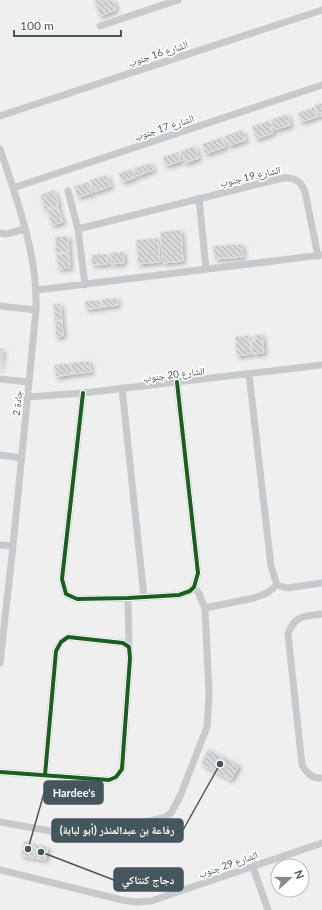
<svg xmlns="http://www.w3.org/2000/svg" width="322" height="910" viewBox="0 0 322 910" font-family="Lato,'Noto Naskh Arabic',sans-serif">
<defs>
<pattern id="building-back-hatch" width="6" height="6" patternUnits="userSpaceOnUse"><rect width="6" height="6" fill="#d6d7d8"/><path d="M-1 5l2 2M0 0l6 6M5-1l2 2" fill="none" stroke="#afb1b2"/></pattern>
<filter id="shadow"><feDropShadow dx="2.5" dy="2.5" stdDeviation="2" flood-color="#0004"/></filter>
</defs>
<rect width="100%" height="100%" fill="#f0efef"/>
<path fill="url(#building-back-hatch)" stroke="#e1e1e2" filter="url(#shadow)" d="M94,0H113L116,10L100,16Z
M322,103V116L319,117L315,105Z
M314,107L317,117L301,122L298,113Z
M287,114L291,125L274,130L271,120Z
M269,121L273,133L256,139L252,126Z
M242,130L246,140L228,146L225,136Z
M222,137L225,147L205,154L202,144Z
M195,146L199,158L185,163L181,151Z
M178,152L181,161L166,166L163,157Z
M151,163L153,170L137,176L134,168Z
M132,169L135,178L122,182L119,173Z
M107,175L111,186L94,192L90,180Z
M89,182L92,193L78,197L74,186Z
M54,190L59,205L45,210L40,195Z
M58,207L63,222L52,225L47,211Z
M181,230L183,261L163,263L160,232Z
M68,236L69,252L56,253L55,237Z
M158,238L160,262L138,264L136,240Z
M242,244L243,257L215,259L213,246Z
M123,252L124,263L111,264L110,253Z
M69,253L70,268L58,269L56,254Z
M107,254L108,264L92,265L91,255Z
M117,298L118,305L102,307V299Z
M100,300L101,308L86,309L85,301Z
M53,304H60L62,320L55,321Z
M62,320L63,336L56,337L55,321Z
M262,334L264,353L253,354L251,341H255V335Z
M249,335L251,354L237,356L235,337Z
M0,348L3,349L0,370Z
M89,361L91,372L72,374L71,363Z
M71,363L72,374L56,377L54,365Z
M208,749L239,765L231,780L201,764Z
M24,841L36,844L33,858L21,855Z
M36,844L48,847L45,860L33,858Z"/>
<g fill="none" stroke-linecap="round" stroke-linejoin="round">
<path stroke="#c7cacc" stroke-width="7" d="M100,26L178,0
M0,116L322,10
M0,149C17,200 38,255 36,310L13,546L0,663
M13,188L322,85
M68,191L78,229L85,285
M199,198L206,269
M78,229L283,178C294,177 301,181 305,192L318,256
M0,233L6,234L25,229
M37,290L322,255
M0,306L36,310
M249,374L271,566L277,585L287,588L322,583
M0,379L28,382
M122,388L144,597
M83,393L62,579L66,594L77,599L128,598L179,595L190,591L194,587L198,573L177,382
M27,397L83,393L322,365
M0,455L22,458
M0,545L13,546
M128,598L129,647
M205,608L254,598L267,593L277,585
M322,614C305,616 295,615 288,634L302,765C307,773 312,779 322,778
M0,772L109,780L116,777L122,769L130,658L129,647L123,643L68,637L61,642L56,651L45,775
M0,822L56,832L88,834L163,818L171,813L181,794L207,727L209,693L205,608L198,592L194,587
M253,867L268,910
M0,870L122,900L136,902L151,901L322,843"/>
<defs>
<path id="cycleway" d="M83,393L62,579L66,594L77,599L128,598L179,595L190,591L194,587L198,573L177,382
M0,772L109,780L116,777L122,769L130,658L129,647L123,643L68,637L61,642L56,651L45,775"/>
</defs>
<use href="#cycleway" stroke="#fff" stroke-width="6"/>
<use href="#cycleway" stroke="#1b5e20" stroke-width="4"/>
</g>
<g text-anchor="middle" stroke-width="3.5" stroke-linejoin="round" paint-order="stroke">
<g font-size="10" fill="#46565d" stroke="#fff">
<text transform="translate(158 53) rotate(-18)" y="4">الشارع 16 جنوب</text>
<text transform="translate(164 127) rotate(-18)" y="4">الشارع 17 جنوب</text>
<text transform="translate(250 176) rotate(-13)" y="4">الشارع 19 جنوب</text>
<text transform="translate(174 374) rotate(-7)" y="4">الشارع 20 جنوب</text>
<text transform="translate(17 403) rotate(-85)" y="4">جادة 2</text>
<text transform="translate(228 864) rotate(-19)" y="4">الشارع 29 جنوب</text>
</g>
</g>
<path fill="none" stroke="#46565d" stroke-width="1.5" d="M28 849L44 793M220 764L183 830M41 852L114 880"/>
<g fill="#46565d" stroke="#fff" stroke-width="1.5">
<circle cx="28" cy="849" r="4"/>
<circle cx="220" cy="764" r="4"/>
<circle cx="41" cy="852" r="4"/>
</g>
<g fill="#46565d" stroke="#46565d" stroke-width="1.5">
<rect x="44" y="781" width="59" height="23" rx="4"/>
<rect x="52" y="819" width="131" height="23" rx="4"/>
<rect x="114" y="868" width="69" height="23" rx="4"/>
</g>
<g font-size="11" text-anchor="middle" font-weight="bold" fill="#fff">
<text x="74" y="797">Hardee's</text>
<text x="117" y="834">رفاعة بن عبدالمنذر (أبو لبابة)</text>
<text x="148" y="884">دجاج كنتاكي</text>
</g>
<g transform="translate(290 878) rotate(69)"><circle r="19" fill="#ffffff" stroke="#b5bbbe"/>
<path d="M0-3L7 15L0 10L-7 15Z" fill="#828c90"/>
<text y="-6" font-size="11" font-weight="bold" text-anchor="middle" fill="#46565d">N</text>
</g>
<path d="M14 30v6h107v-6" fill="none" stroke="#46565d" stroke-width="2"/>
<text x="20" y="30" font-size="12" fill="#46565d" stroke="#ffffff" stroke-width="3" paint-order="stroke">100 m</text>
</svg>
